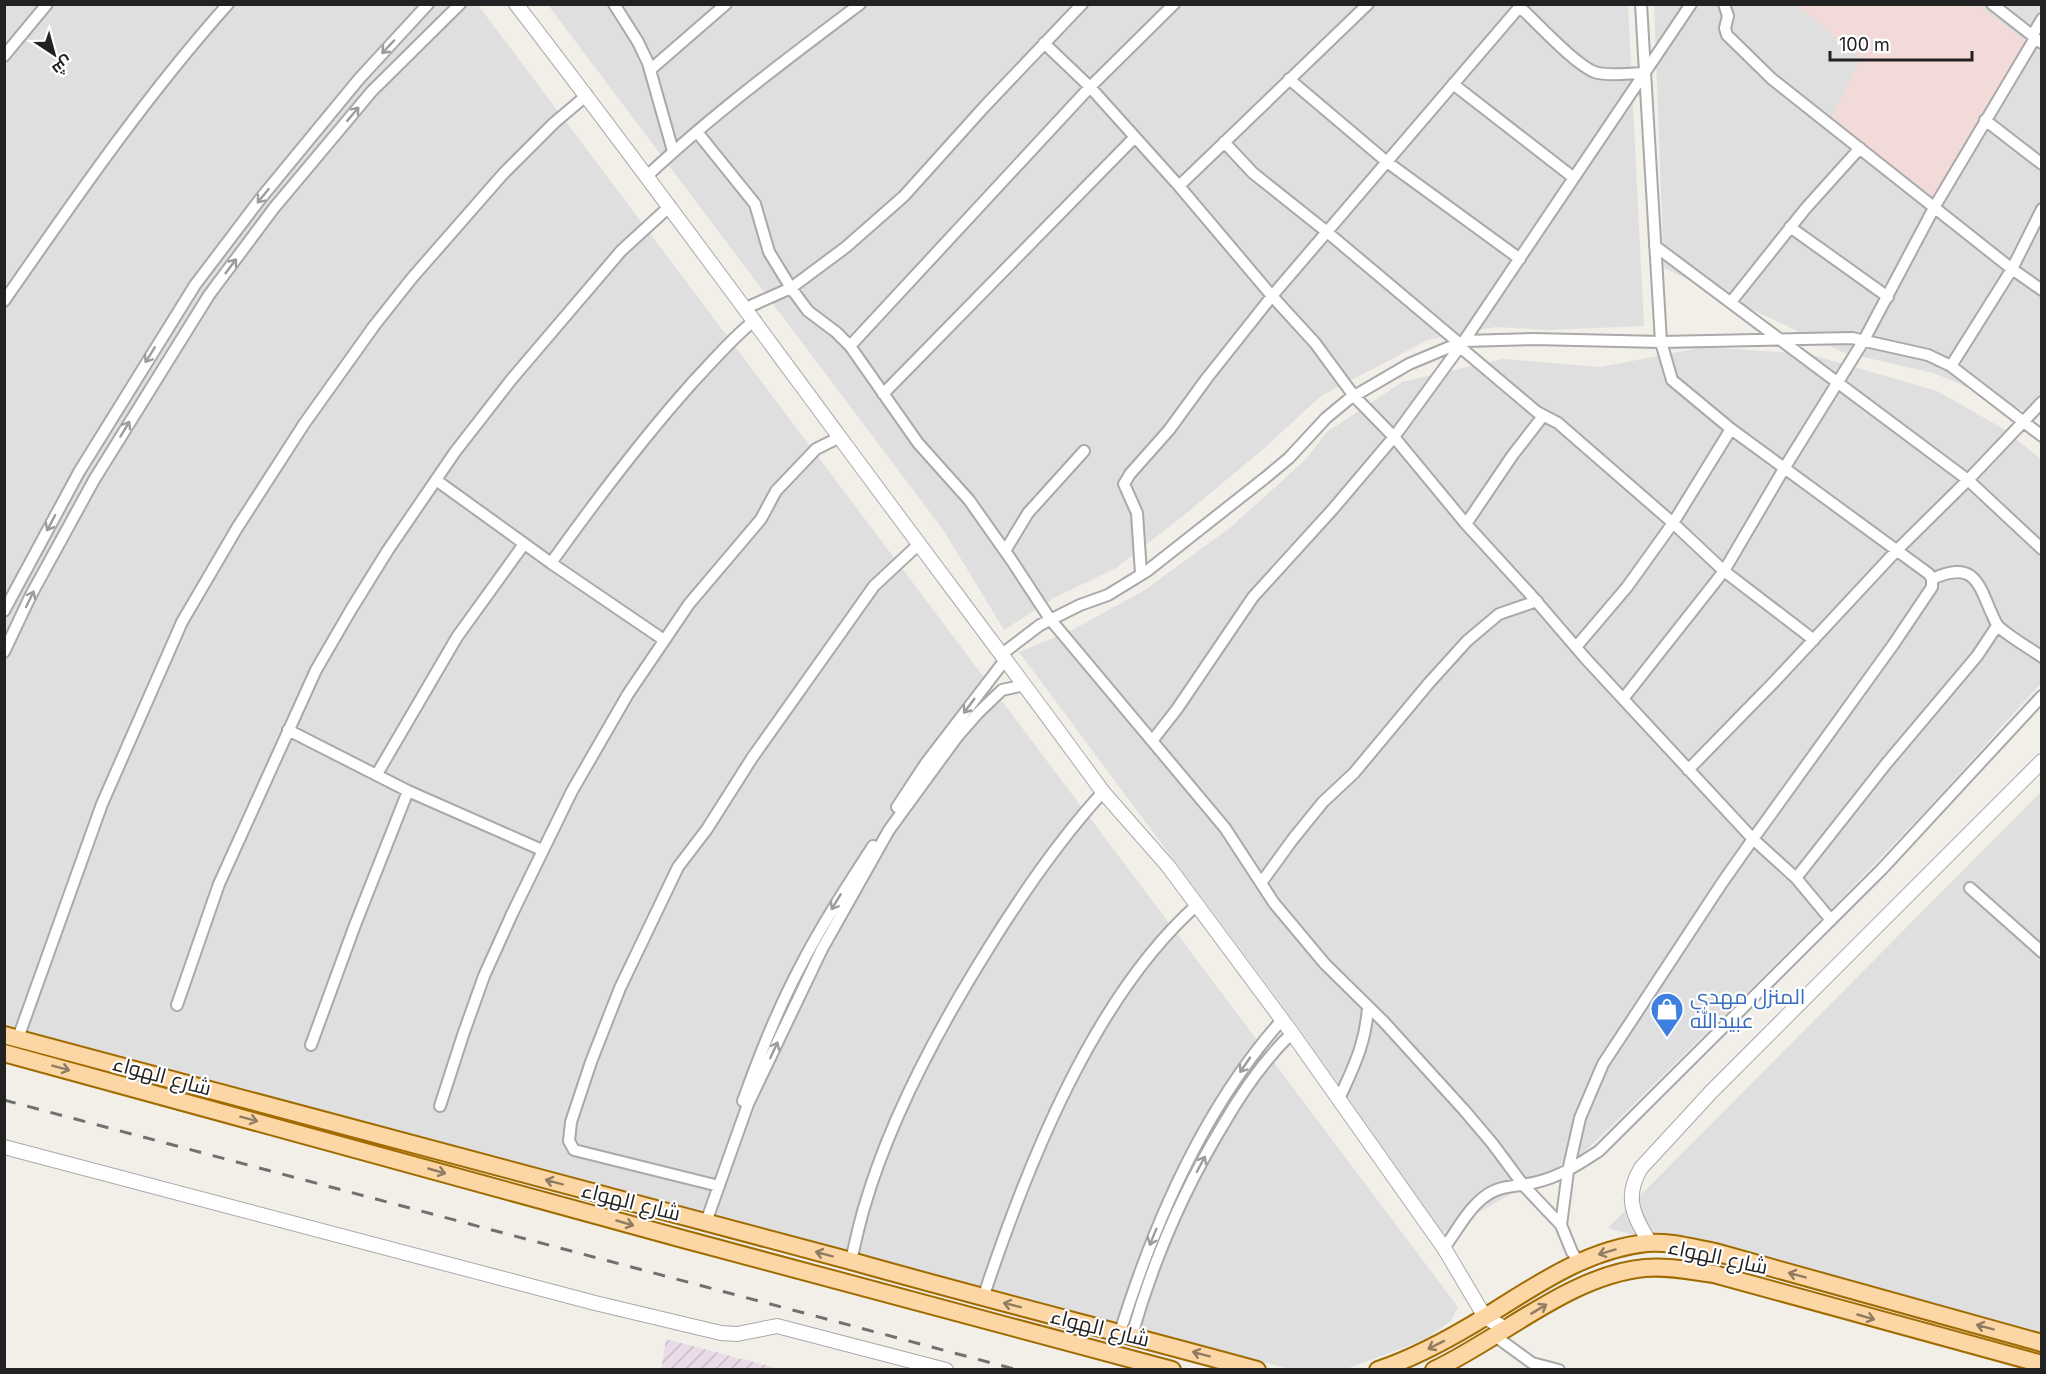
<svg xmlns="http://www.w3.org/2000/svg" width="2046" height="1374" viewBox="0 0 2046 1374" font-family="Inter,Cairo,sans-serif">
<defs>
<pattern id="industrial-furrows" width="10" height="10" patternUnits="userSpaceOnUse" patternTransform="scale(1.5)"><rect width="10" height="10" fill="#ebdbe8"/><path d="M-1 1l2-2M0 10L10 0M9 11l2-2" fill="none" stroke="#c9bcc7"/></pattern>
</defs>
<rect width="100%" height="100%" fill="#f2efe9"/>
<path fill="#e0dfdf" d="M4,5H478L1458,1307L1451,1321L1424,1340L1346,1369H1289L911,1271L507,1159L5,1025Z
M548,5H1628L1644,326L1548,330L1496,327L1428,340L1321,396L1261,451L1183,516L1116,568L1054,598L1004,630L944,531Z
M1654,5H2041L2042,405L2035,415L1933,373L1842,352L1664,268Z
M1704,347L1809,354L1937,391L2002,428L2041,459V683L1932,804L1836,904L1625,1113L1583,1153L1442,1233L1299,1028L1019,652L1072,630L1145,590L1231,527L1306,459L1327,432L1402,382L1503,359L1601,367Z
M2041,792V1343L1608,1228Z"/>
<path fill="#f2dad9" d="M1796,5H1978L2031,45L1936,207L1828,125L1861,58Z"/>
<path fill="url(#industrial-furrows)" d="M666,1339L780,1369H661Z"/>
<g fill="none" stroke-linecap="round" stroke-linejoin="round">
<defs>
<path id="minor" d="M614,4L638,42L648,63L673,151
M1641,4L1661,342L1672,380L1731,429L1929,574L1932,579V587L1893,645L1753,839L1796,878L1831,920
M1724,4L1728,16L1725,28L1727,35L1772,79L2012,269L2042,290
M1992,4L2042,43
M1520,7C1536,22 1579,69 1598,73C1613,76 1631,73 1645,73
M2032,36L2042,19
M1044,43L1090,87L1179,186L1272,296L1315,343L1354,396L1394,437L1466,524L1531,595L1586,659L1753,839L1722,883L1603,1064L1580,1118L1568,1171L1561,1225L1572,1252L1579,1262
M4,56L47,4
M650,70L726,4
M1289,79L1387,162L1520,259
M1453,84L1574,178
M1985,120L2042,164
M697,132L755,204L769,252L791,288L808,311L836,332L850,346L918,443L969,500L1012,561L1050,619L1225,828L1274,903L1325,964L1384,1022L1464,1110L1492,1143L1524,1186L1561,1225
M1224,142L1253,173L1327,232L1459,343
M646,177C713,114 787,59 860,4
M1179,186L1368,4
M1790,227L1888,297
M1655,246L1968,480L2042,549
M4,301C75,199 145,97 228,4
M1731,302L1806,208L1860,148
M746,308L791,288L846,247L904,196L985,106L1082,4
M850,346L1090,87L1174,4
M1460,347L1537,412L1558,423L1673,523L1724,571L1814,640
M1951,366L2012,269L2042,209
M883,394L1134,138
M436,480L551,563L664,640
M1466,524L1512,456L1543,416
M1005,551L1028,513L1084,451
M551,563C596,500 642,439 693,382C713,361 732,338 755,320
M1141,574L1137,513L1124,484L1130,474L1169,430L1207,378L1272,296L1522,4
M1932,579C1970,562 1977,577 1990,610C1993,615 1995,623 1999,627C2011,638 2028,647 2042,657
M4,611L79,472L195,285L261,198L359,79L428,4
M1576,647L1627,587L1673,523L1731,429
M4,652L31,595L94,480L209,295L274,208L372,91L460,4
M1002,654L1040,625L1080,605L1108,595L1147,571L1265,478L1289,458L1326,418L1349,399L1409,364L1464,341L1534,339L1661,342L1852,338L1928,355L1951,366L2042,436
M1623,699L1724,571L1785,467L1864,340L1935,206L2035,38
M288,730L408,791L542,850
M1152,741L1177,709L1253,597L1333,509L1394,437L1464,341L1691,4
M1688,770L1775,681L1897,550L1968,480L2042,402
M377,774L457,637L524,544
M897,807L926,763L1005,660
M1796,878L1886,764L1977,656L1997,626
M1261,883L1293,839L1323,802L1354,773L1429,683L1467,641L1499,614L1537,601
M1970,888L2042,952
M177,1005L219,884L316,670L352,608L388,550L455,452L511,380L621,251L670,206
M18,1038L102,804L182,622L237,528L304,424L374,326L412,278L503,174L554,123L587,95
M311,1045L355,925L408,791
M1339,1099C1354,1066 1366,1043 1368,1006
M743,1101C759,1056 777,1011 799,969C821,926 847,886 873,846
M440,1106L463,1035L484,976L512,914L572,791L628,694L689,604L761,519L776,491L816,449L840,437
M719,1186L574,1150L569,1141L571,1122L591,1062L620,988L678,867L707,829L752,758L874,586L919,544
M706,1222L748,1104L822,949L889,830L957,737L978,713L1002,690L1024,685
M1444,1248C1456,1232 1468,1209 1484,1197C1500,1184 1519,1187 1537,1182C1561,1176 1579,1164 1599,1151L1882,869L2042,696
M851,1261C855,1243 859,1225 864,1208C889,1121 940,1026 988,949C1022,894 1059,840 1103,792
M983,1298C1026,1168 1093,997 1197,905
M1120,1332C1154,1223 1206,1105 1282,1020
M1132,1335C1153,1261 1183,1191 1223,1125C1242,1092 1264,1060 1292,1033
M1495,1336L1532,1363L1559,1370"/>
<path id="tertiary" d="M516,4C627,148 734,294 841,439C928,557 1017,674 1103,792L1168,866L1292,1033L1444,1248L1485,1317L1506,1329
M4,1147L595,1303L721,1333L737,1334L777,1326L946,1370
M1650,1243C1634,1216 1623,1198 1641,1168L1712,1091L2042,761"/>
<path id="primary" d="M4,1035L851,1261C986,1299 1122,1333 1257,1370
M4,1053L683,1239L1172,1370
M1378,1370C1417,1357 1451,1338 1485,1317C1535,1286 1587,1249 1647,1243C1669,1241 1693,1248 1715,1252L2042,1343
M1434,1370C1502,1338 1570,1275 1645,1268C1669,1266 1691,1271 1714,1274L2042,1364"/>
</defs>
<use href="#minor" stroke="#a9a9a9" stroke-width="14"/>
<use href="#tertiary" stroke="#a9a9a9" stroke-width="16"/>
<use href="#primary" stroke="#a06b00" stroke-width="20"/>
<use href="#minor" stroke="#fff" stroke-width="10"/>
<use href="#tertiary" stroke="#fff" stroke-width="14"/>
<use href="#primary" stroke="#fcd6a4" stroke-width="16"/>
<path stroke="#707070" stroke-width="3" stroke-dasharray="12 12" stroke-linecap="butt" d="M4,1100L1018,1370"/>
</g>
<defs><path id="oneway-shaft" d="M-6 0H5M1.5-3L5.5 0L1.5 3" fill="none" stroke-width="1.6" stroke-linecap="round" stroke-linejoin="round" transform="scale(1.5)"/></defs>
<g stroke="#9c9c9c">
<use href="#oneway-shaft" transform="translate(388 47) rotate(133)"/>
<use href="#oneway-shaft" transform="translate(353 114) rotate(-50)"/>
<use href="#oneway-shaft" transform="translate(263 196) rotate(129)"/>
<use href="#oneway-shaft" transform="translate(231 266) rotate(-53)"/>
<use href="#oneway-shaft" transform="translate(150 355) rotate(122)"/>
<use href="#oneway-shaft" transform="translate(125 429) rotate(-59)"/>
<use href="#oneway-shaft" transform="translate(51 523) rotate(118)"/>
<use href="#oneway-shaft" transform="translate(30 599) rotate(-64)"/>
<use href="#oneway-shaft" transform="translate(969 706) rotate(127)"/>
<use href="#oneway-shaft" transform="translate(836 902) rotate(121)"/>
<use href="#oneway-shaft" transform="translate(774 1050) rotate(-65)"/>
<use href="#oneway-shaft" transform="translate(1245 1065) rotate(124)"/>
<use href="#oneway-shaft" transform="translate(1201 1164) rotate(-62)"/>
<use href="#oneway-shaft" transform="translate(1153 1237) rotate(112)"/>
</g>
<g stroke="#8f7c63">
<use href="#oneway-shaft" transform="translate(61 1068) rotate(15)"/>
<use href="#oneway-shaft" transform="translate(249 1119) rotate(15)"/>
<use href="#oneway-shaft" transform="translate(437 1171) rotate(16)"/>
<use href="#oneway-shaft" transform="translate(554 1182) rotate(-165)"/>
<use href="#oneway-shaft" transform="translate(625 1223) rotate(16)"/>
<use href="#oneway-shaft" transform="translate(1607 1252) rotate(163)"/>
<use href="#oneway-shaft" transform="translate(824 1254) rotate(-165)"/>
<use href="#oneway-shaft" transform="translate(1797 1275) rotate(-165)"/>
<use href="#oneway-shaft" transform="translate(1012 1305) rotate(-166)"/>
<use href="#oneway-shaft" transform="translate(1539 1309) rotate(-31)"/>
<use href="#oneway-shaft" transform="translate(1866 1317) rotate(16)"/>
<use href="#oneway-shaft" transform="translate(1985 1327) rotate(-165)"/>
<use href="#oneway-shaft" transform="translate(1436 1345) rotate(153)"/>
<use href="#oneway-shaft" transform="translate(1201 1354) rotate(-165)"/>
</g>
<defs>
<symbol id="shop-pin" viewBox="-11 -11 22 30"><path d="M0 17L-7.5 6A9.5 9.5 0 1 1 7.5 6Z" fill="#3f7fe0" stroke="#fff"/><path d="M-5-2.5h2.3a2.7 3.5 0 0 1 5.4 0H5L5.5 6h-11ZM-1.5-2.5h3a1.5 2.3 0 0 0-3 0Z" fill="#fff"/></symbol>
</defs>
<g fill-rule="evenodd">
<use href="#shop-pin" x="1648" y="990" width="38" height="52"/>
</g>
<g text-anchor="middle" stroke-width="4.5" stroke-linejoin="round" paint-order="stroke">
<g font-size="21" fill="#366cbe" stroke="#fff" text-anchor="start">
<text x="1690" y="1004">المنزل مهدي<tspan x="1690" dy="24">عبيدالله</tspan></text>
</g>
<g font-size="21" fill="#222" stroke="#fff">
<text transform="translate(162 1076) rotate(15)" y="7">شارع الهواء</text>
<text transform="translate(631 1202) rotate(14)" y="7">شارع الهواء</text>
<text transform="translate(1718 1257) rotate(12)" y="7">شارع الهواء</text>
<text transform="translate(1100 1328) rotate(14)" y="7">شارع الهواء</text>
</g>
</g>
<rect width="2046" height="1374" fill="none" stroke="#222222" stroke-width="12"/>
<g transform="translate(54 54) rotate(144)" stroke="#ffffff" stroke-width="4.5" paint-order="stroke">
<path d="M0-4.5L10 22L0 15L-10 22Z" fill="#222222"/>
<text y="-9" font-size="16" font-weight="bold" text-anchor="middle" fill="#222222">ش</text>
</g>
<path d="M1830 51v9h142v-9" fill="none" stroke="#222222" stroke-width="3"/>
<text x="1839" y="51" font-size="18" fill="#222222" stroke="#ffffff" stroke-width="4.5" paint-order="stroke">100 m</text>
</svg>
